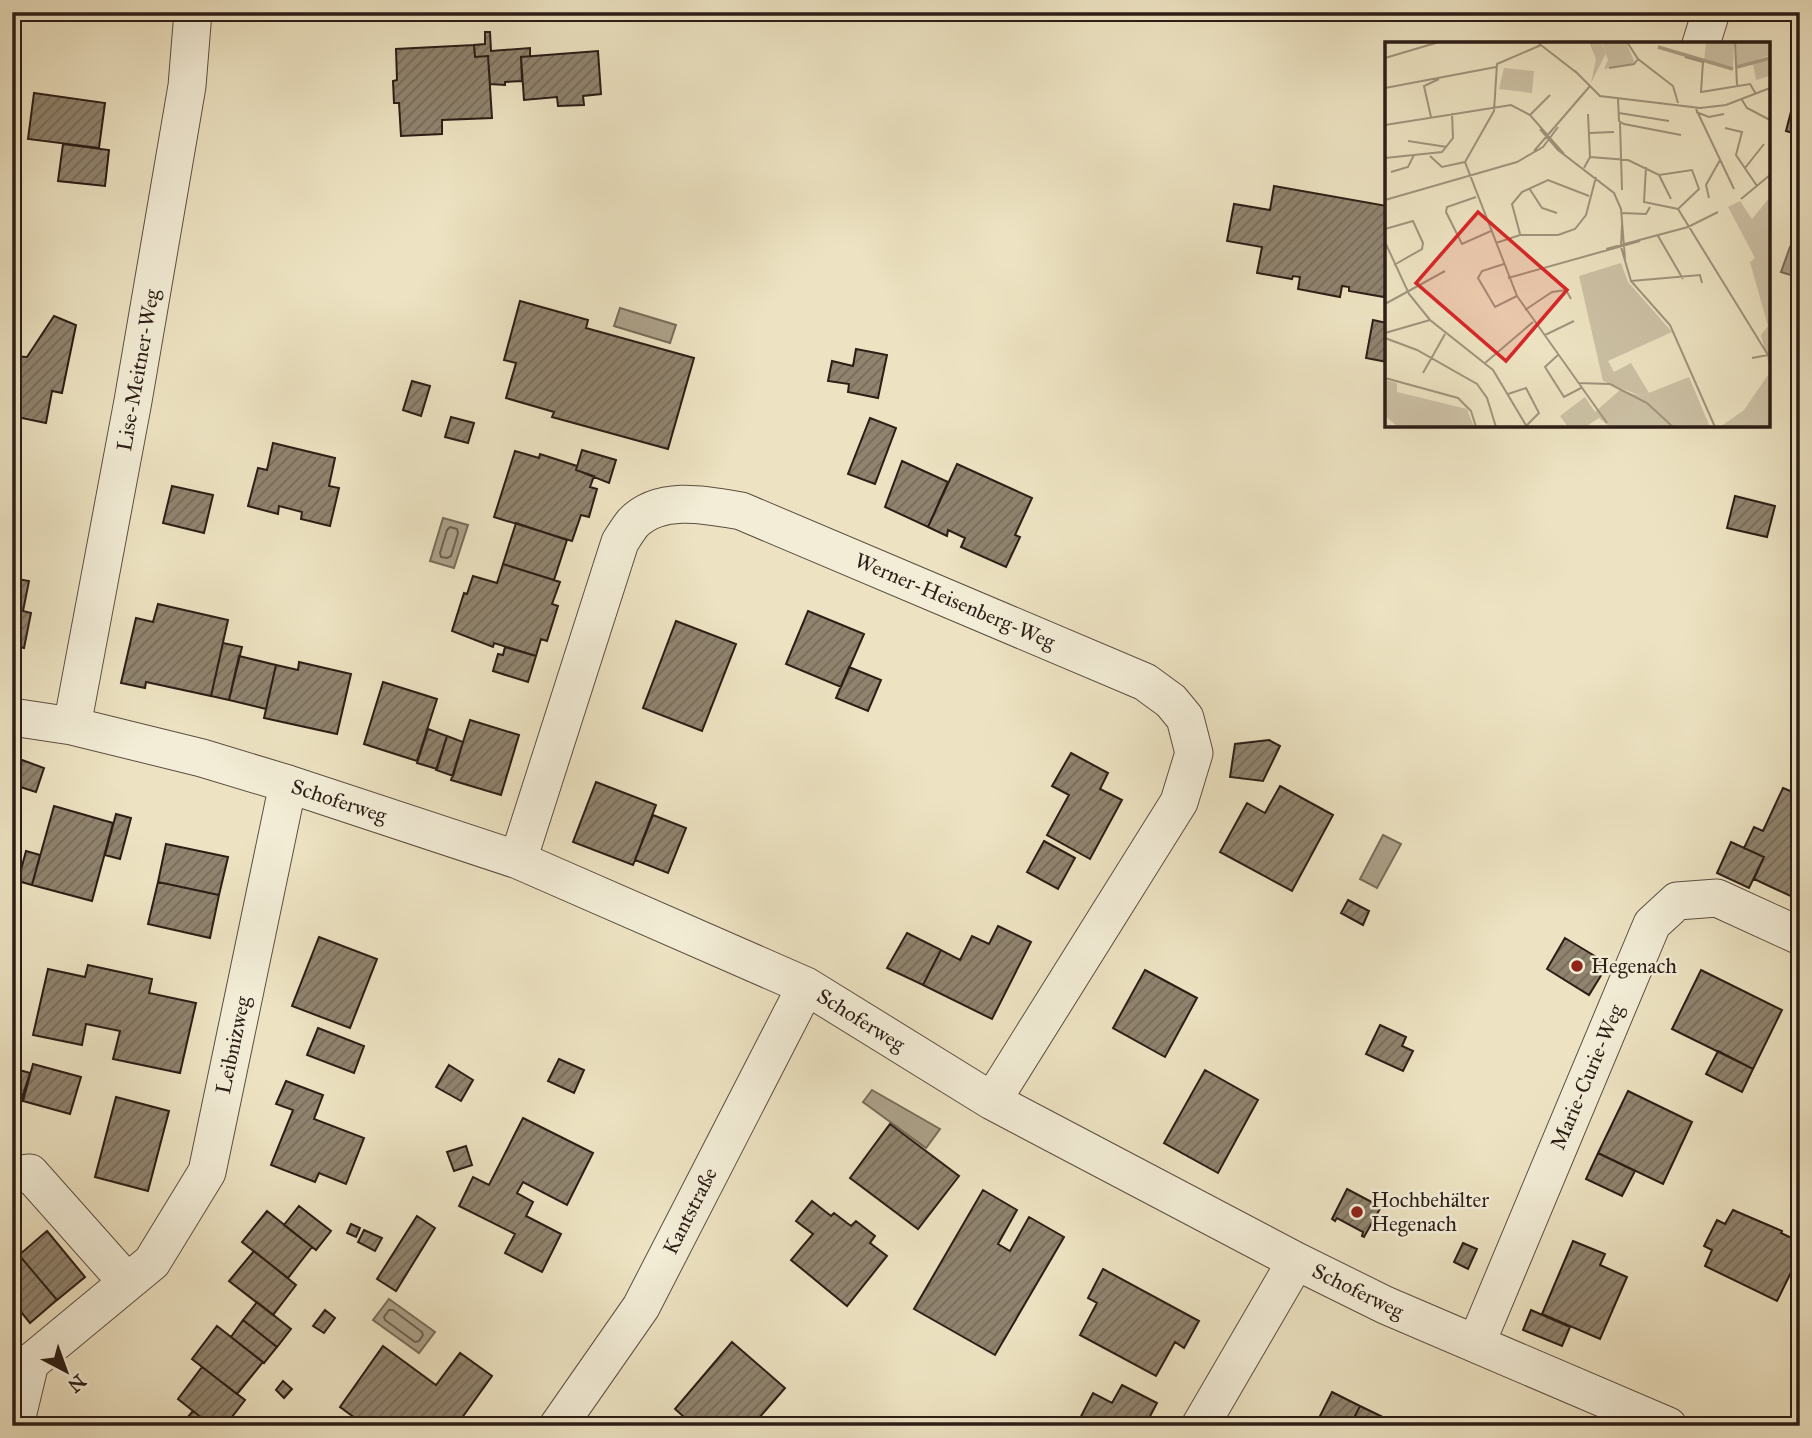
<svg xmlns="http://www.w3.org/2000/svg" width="1812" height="1438" viewBox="0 0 1812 1438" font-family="'IM FELL Great Primer',serif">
<defs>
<pattern id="building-hatch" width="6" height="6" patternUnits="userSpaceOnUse" patternTransform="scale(1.75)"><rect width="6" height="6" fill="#90846f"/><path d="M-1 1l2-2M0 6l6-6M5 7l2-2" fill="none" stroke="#766b5a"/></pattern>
</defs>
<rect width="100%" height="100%" fill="#ede3c2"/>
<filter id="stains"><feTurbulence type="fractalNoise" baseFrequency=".00286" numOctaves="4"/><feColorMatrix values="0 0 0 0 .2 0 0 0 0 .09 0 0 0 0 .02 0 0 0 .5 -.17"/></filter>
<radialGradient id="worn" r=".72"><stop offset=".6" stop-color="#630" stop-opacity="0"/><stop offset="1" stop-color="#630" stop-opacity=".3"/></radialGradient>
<path fill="#aba088" stroke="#786c5a" stroke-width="2" d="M1790,247L1800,250V278L1781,272Z
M620,308L676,325L670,343L614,326Z
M443,518L468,525L454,568L430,561Z
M1383,835L1401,844L1377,888L1360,879Z
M872,1090L940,1129L926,1148L863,1102Z
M389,1299L435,1332L419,1353L373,1320Z"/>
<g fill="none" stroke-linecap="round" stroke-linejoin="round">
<path stroke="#6c5e4f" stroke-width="2" d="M450,527L457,529L458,533L451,556L447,558L441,557L440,553L447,530Z
M389,1310H393L422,1332L423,1335L419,1341L415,1342L385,1320L384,1317Z"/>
</g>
<path fill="url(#building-hatch)" stroke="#2c1d16" stroke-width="2" d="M485,32H490L491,51L530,48V57H521L522,81L505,82V85L490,84L488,56L475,57L474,45L485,44Z
M474,45L475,57L488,56L492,118L442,120V134L401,136L399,103H394L393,81L397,80L396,49Z
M598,51L601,94L583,96L584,105L558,106L557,97L524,100L521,57Z
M1796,92L1800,93V135L1786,131Z
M34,93L105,103L99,148L28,139Z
M63,144L109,150L105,186L58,181Z
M1274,186L1387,206V282L1384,297L1349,291V287L1342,286L1340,297L1298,289L1300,277L1293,276L1292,279L1257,273L1262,247L1227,241L1234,204L1270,210Z
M520,301L588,320L586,328L694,358L668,449L552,417L554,412L506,398L516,363L504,360Z
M54,316L76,325L62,393L52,391L46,423L12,416V356L27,357Z
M1373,320L1387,323V362L1366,358Z
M856,349L887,355L878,398L848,392L849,384L828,381L832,361L853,366Z
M412,381L430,386L421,416L403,410Z
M451,417L474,423L468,443L445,437Z
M870,418L896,428L875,484L848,474Z
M1800,422V451L1793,449Z
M273,443L335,458L329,486L339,488L330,526L301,519L302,512L279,506L278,514L248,506L258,468L267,470Z
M582,450L616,460L609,483L576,470Z
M515,451L539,458L540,454L577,466L576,470L594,476L590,487L597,489L589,517L581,515L572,541L494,517Z
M902,461L948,482L928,527L885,507Z
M957,464L1032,498L1015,535L1020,537L1006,567L961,547L965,538L948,530L947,536L928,527Z
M172,486L213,495L204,533L163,523Z
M1735,496L1775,506L1767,537L1727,528Z
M516,523L567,540L554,580L503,564Z
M503,564L560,582L552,604L558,606L547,641L541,639L536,656L494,643L493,647L452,631L464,593L467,594L473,576L497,583Z
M12,578L29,581L23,611L31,613L24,648L12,645Z
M158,604L228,620L211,696L146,682L145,688L121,683L136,618L153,622Z
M808,611L864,634L841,687L786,664Z
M676,621L736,644L702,731L643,708Z
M223,643L242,647L229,700L211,696Z
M505,647L536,656L528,682L493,671L498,654L503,655Z
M239,656L276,665L266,709L229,700Z
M299,662L351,674L337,734L264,718L276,665L298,670Z
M849,667L881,680L868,711L836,698Z
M383,682L437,699L417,761L364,744Z
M470,720L519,735L501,795L451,780Z
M428,729L447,736L437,769L417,763Z
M447,736L463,742L453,776L436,770Z
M1269,740L1280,746L1263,781L1230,777L1235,744Z
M1071,753L1108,773L1100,789L1122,800L1090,859L1047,835L1069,795L1052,786Z
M22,760L44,768L36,792L14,785Z
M596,782L656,805L633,865L573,842Z
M1280,786L1333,815L1292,891L1220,852L1247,803L1265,813Z
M1783,788L1800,795V894L1797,899L1754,879L1764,857L1744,848L1754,827L1763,831Z
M54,806L113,823L92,901L32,885Z
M116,814L131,818L120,859L105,855Z
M653,815L686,828L668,873L635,860Z
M1044,841L1075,858L1058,889L1027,872Z
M1731,842L1764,857L1749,888L1717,873Z
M166,844L228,857L219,895L158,882Z
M26,851L40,855L32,885L18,881Z
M158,882L219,895L210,938L148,924Z
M1348,900L1369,911L1363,925L1341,913Z
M998,926L1031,942L992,1019L923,985L941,950L960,960L972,936L989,944Z
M907,933L941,950L923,985L887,968Z
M319,937L377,959L350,1028L292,1006Z
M1565,938L1608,964L1589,995L1547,969Z
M88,965L152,979L149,993L196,1003L180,1073L113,1059L120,1031L86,1024L82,1045L33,1035L48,969L85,977Z
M1145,970L1197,998L1165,1057L1113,1028Z
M1701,970L1782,1010L1753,1069L1672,1029Z
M1380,1025L1406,1037L1402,1046L1413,1051L1403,1071L1366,1054Z
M318,1028L364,1046L354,1073L307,1055Z
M1718,1051L1753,1069L1742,1092L1706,1074Z
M559,1059L584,1070L574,1093L548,1081Z
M33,1064L81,1077L70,1114L23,1101Z
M449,1065L473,1080L461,1101L436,1087Z
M12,1068L30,1073L12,1129Z
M1205,1070L1258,1100L1218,1173L1164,1143Z
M286,1081L323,1095L314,1119L364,1138L346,1184L319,1173L315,1182L271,1165L293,1110L276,1104Z
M1628,1091L1692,1122L1663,1184L1598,1153Z
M116,1097L169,1111L148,1191L95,1177Z
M523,1118L593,1153L567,1205L523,1182L517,1193L533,1202L526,1216L561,1234L542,1272L505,1253L515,1234L459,1206L473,1177L489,1185Z
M890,1124L959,1176L918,1229L850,1178Z
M466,1146L472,1165L454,1171L447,1152Z
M1598,1153L1635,1171L1622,1196L1586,1179Z
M1347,1189L1381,1207L1364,1237L1362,1236L1363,1232L1337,1218L1335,1221L1332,1219Z
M983,1190L1017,1210L998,1244L1010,1251L1029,1217L1064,1237L995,1355L914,1309Z
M812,1201L831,1216L834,1213L851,1226L856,1221L875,1236L870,1243L887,1256L847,1306L791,1260L813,1234L796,1221Z
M299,1206L331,1231L316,1250L284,1225Z
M1733,1210L1782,1231L1781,1233L1800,1242V1254L1777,1301L1705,1266L1712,1250L1704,1246L1717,1220L1725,1224Z
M267,1211L312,1247L288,1278L242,1242Z
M417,1216L435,1228L396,1291L377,1279Z
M351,1224L360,1228L356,1237L347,1233Z
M364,1230L382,1238L375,1251L358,1242Z
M47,1231L85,1277L57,1300L19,1255Z
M1573,1241L1605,1254L1600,1265L1627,1277L1600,1339L1542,1314Z
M1463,1243L1477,1249L1468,1269L1454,1262Z
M254,1251L296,1285L273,1315L229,1281Z
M19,1255L57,1300L30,1323L12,1301V1260Z
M1103,1269L1199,1321L1184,1348L1175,1342L1156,1376L1080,1335L1097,1303L1088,1298Z
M257,1302L291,1329L277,1347L243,1320Z
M325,1310L335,1318L324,1333L313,1326Z
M1531,1310L1570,1327L1562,1346L1523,1330Z
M243,1320L277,1347L264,1363L231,1337Z
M217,1326L263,1362L237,1394L192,1359Z
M732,1342L785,1388L752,1426H694L675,1409Z
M383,1346L436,1385L460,1353L492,1376L456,1426H366L340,1407Z
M202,1367L245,1400L225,1426H212L178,1399Z
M283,1381L292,1389L284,1398L276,1390Z
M1122,1385L1157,1403L1145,1426H1076L1093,1393L1112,1403Z
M1332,1392L1360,1406L1350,1426H1315Z
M1360,1406L1389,1420L1386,1426H1350Z
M193,1411L212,1426H184L182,1424Z"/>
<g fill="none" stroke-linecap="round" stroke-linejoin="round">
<defs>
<path id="street" d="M1701,44L1711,12
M12,717L72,726L202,758L288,784L518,860L806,986L992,1101L1296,1261L1385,1305L1668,1426
M72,726L133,401L187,86L193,12
M518,860L620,542C624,536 628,529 633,523C660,495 707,505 741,511L1145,682L1171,701L1185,718L1194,753L1179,802L992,1101
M12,1175L30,1173L127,1282
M1476,1344L1652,924L1677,901L1717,898L1800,936
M12,1422L16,1421L30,1363L152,1262L207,1172L288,784
M558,1426L641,1307L806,986
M1200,1426L1296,1261"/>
</defs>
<use href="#street" stroke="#5c4e41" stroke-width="39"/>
<use href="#street" stroke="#f3edd7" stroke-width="37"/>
</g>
<g fill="#8f2418" stroke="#f3edd7" stroke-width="2.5">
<circle cx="1577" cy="966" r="7"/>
<circle cx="1357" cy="1212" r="7"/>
</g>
<g text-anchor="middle" stroke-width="5" stroke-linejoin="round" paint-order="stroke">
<g font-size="21" fill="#2c1d16" stroke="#f3edd7">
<text transform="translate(138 370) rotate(-80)" y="7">Lise-Meitner-Weg</text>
<text transform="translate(955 601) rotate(23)" y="7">Werner-Heisenberg-Weg</text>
<text transform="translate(339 801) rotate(18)" y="7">Schoferweg</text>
<text transform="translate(861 1020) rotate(32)" y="7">Schoferweg</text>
<text transform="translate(233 1045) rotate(-78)" y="7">Leibnizweg</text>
<text transform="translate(1587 1077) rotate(-67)" y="7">Marie-Curie-Weg</text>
<text transform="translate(690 1211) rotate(-63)" y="7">Kantstraße</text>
<text transform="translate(1358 1291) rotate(26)" y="7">Schoferweg</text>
</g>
<g font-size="21" fill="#2c1d16" stroke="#f3edd7" text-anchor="start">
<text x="1591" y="973">Hegenach</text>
<text x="1371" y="1207">Hochbehälter<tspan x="1371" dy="24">Hegenach</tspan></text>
</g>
</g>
<g transform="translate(1385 42)">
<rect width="385" height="385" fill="#ede3c2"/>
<path d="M204,0H216L221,11L206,41L211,17ZM236,221L243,240L287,290L223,319L229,330L246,321L264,351L256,354L218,339L194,234Z" fill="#ccc1a5"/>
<path d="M217,0H241L250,21L219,27L223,18ZM385,155V327L376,293L383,284L365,220L370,216L343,165L355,159L367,177ZM385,330V385H335L359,368ZM0,338L12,341V350L82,367L89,385H13L0,374Z" fill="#ccc1a5"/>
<path d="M321,0H349L348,28L319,19ZM351,0H385V13L350,25ZM385,16V34L371,38L368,22ZM304,335L325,385L224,384L214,376L200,385H183L175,374L200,355L210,370L235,348L256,354Z" fill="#ccc1a5"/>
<path d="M119,26L149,29L147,51L114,47Z" fill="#ccc1a5"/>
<path fill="none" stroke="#aba088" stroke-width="3.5" d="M273,5L348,27M352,25L385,16"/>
<path fill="none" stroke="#a0947d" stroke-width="2" d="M152,0L192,31M242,0L253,17L288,44L293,61M350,0L352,43M156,3L112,22L109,69L80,120L132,254L222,381M300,15L318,20L316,50L365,42L371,52M0,16L54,0M224,26L249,22L253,17M190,29L215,54L315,66L341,63L385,46M0,46L111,25M233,57L234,79L239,82L296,93M357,58L362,66L385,78M311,67L349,147M311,70L324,75L339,72M234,71L284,79M145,73L165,53M46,75L39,44L54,37M235,81L237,148M0,83L126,63L145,73L179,112M340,86L357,90L351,113L372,144M155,87L173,108L229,151L236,167L240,217M204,91L229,90M23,99L62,105M149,109L205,44M45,114L57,125L80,120M205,115L243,118L274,133L307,128L314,147L293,167M0,116L57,110L68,96L67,71M261,125L259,160L293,167L383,313L367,316M199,126L205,115L203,72M360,126L379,102M6,130L23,125L29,113M274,133L286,157M144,146L157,166L172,171M91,155L62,165L61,170L77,202L106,189M324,156L321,143L335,118M356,157L385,133M0,158L132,120L158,105L173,85M237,171L261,172L265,165M237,183L236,205L246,239L285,283L330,385M0,187L28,179L38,201L37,207L9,223M135,192L127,162L137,150L163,138L204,154M273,194L298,237M0,200L24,252L45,278L108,328L142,385M111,201L135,193H173L190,187L201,173L211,135M221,207L303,185L333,170M119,222L97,229L93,236L110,265L132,254M123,236L255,199M246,239L315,233L317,241M0,262L60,229M140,268L167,250L181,248L186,257M0,291L45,278M160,293L189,279M0,296L32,308L92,342L102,356L111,385M174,312L160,325L179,355L196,346M100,321L148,280M38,331L60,292M0,336L73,356L86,369L91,385M193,341L225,342L262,361L288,385M123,352L141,346L154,371L141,384"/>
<path fill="#d62828" fill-opacity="0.15" stroke="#d62828" stroke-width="3.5" d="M93,170L182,248L121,319L31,241Z"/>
<rect width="385" height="385" fill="none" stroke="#2c1d16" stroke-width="3.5"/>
</g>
<rect width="1812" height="1438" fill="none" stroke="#ede3c2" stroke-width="42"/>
<rect x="14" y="14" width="1784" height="1410" fill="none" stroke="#2c1d16" stroke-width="3.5"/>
<rect x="21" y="21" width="1770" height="1396" fill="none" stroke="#2c1d16" stroke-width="2"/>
<g transform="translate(66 1371) rotate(139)" stroke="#f3edd7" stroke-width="5" paint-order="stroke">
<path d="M0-5L12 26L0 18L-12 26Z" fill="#2c1d16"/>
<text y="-10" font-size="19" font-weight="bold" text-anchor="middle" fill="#2c1d16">N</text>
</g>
<rect width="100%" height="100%" filter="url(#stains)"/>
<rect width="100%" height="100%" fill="url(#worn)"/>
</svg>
